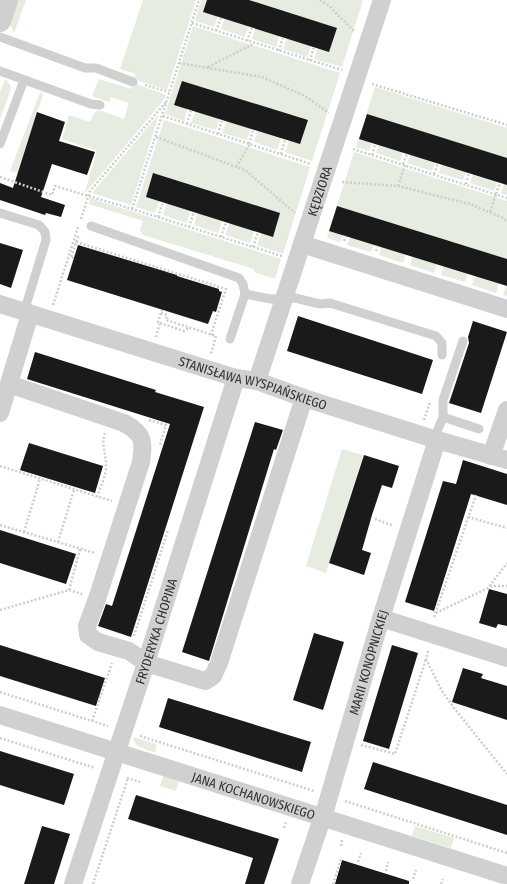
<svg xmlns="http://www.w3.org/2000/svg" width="507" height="884" viewBox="0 0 507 884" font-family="'Fira Sans Condensed',sans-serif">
<rect width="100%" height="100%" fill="#fff"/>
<path fill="#e6ecdf" d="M18,0H26L14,33L10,24Z
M143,0H196L167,90L134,79L136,74L120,69Z
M201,0H363L342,67L314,59L319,46L312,44L307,57L283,49L288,36L280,34L276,47L252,39L256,26L249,24L245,37L221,29L225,17L218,15L214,27L195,21Z
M193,26L340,73L312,161L285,152L290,139L282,136L277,150L254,142L258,130L251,127L247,140L222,133L227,120L220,117L216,130L191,123L196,110L188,107L184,121L165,114Z
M5,79L10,85L11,89L0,119V92Z
M99,79L131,89L133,83L166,95L163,101L86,192H85L97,151L62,139L69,115L90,122L94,113L99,110L124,119L129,103L111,97L109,102L92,96Z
M375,87L507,128V195L501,193L505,182L498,180L494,191L470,183L474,172L467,170L463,180L439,173L443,162L436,160L432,171L407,163L411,153L404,150L400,161L376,153L380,143L373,141L369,151L356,147Z
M40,92L42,93L43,95L17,173L10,171Z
M159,114L131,205L92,193Z
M164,120L310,167L283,254L257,245L262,231L255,229L250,243L225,235L230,221L223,219L218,233L194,225L198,211L191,209L187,223L163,215L167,202L160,199L155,213L136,207Z
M354,152L507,201V296L503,295L507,284L499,282L496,293L472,285L476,274L468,272L465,282L441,275L444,265L437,263L434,273L410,265L413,255L406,253L403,263L379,255L382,245L375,243L371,252L347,245L351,235L343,233L340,242L327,238Z
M90,198L281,259L275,279L254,272V269L143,235L140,230L143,221L89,204Z
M342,449L363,455L326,573L306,566Z
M133,737L156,744V751L154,752C145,749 135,748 133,737Z
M163,776L179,781L176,791L160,786Z
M415,826L454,838L451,848L413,836L412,835Z"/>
<path fill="#1a1a1a" d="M207,0H249L337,28L329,52L203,12Z
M182,81L308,120L300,144L174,105Z
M37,112L65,122L59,141L95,152L87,175L52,164L41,197L65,205L61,217L46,213L45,215L0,200V183L13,188Z
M367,114L507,158V185L359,139Z
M153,173L280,213L273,237L146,197Z
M337,206L507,259V286L329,231Z
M0,243L23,250L11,288L0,284Z
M78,245L177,275V276L219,289V291L222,292L216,312L213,311L208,324L67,280Z
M298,316L433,360L422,394L287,351Z
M473,321L507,332L481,413L449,403L469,343L468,337Z
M35,352L156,390L155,392L204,407L131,637L98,626L106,604L112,606L170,424L27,379Z
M255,422L283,430L276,450L274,449L209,661L182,652Z
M29,443L103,466L95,493L20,470Z
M364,455L399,466L392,488L382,485L372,515L362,550L371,553L364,575L329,563Z
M463,460L507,474V505L471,494L434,611L405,602L443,481L456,484Z
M0,530L76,554L66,584L0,563Z
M489,589L507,594V626L498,624L496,628L479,623Z
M314,633L344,642L323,710L293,700Z
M0,645L105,678L96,706L0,676Z
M392,645L418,653L389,749L363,741Z
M463,668L483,674L481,678L507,686V720L452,702Z
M168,698L311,742L302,772L159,727Z
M0,751L74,774L64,805L0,785Z
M373,762L507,805V835L364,789Z
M136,795L279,839L264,884H245L253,858L128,819Z
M42,826L70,834L54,884H24Z
M342,860L409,881V884H335Z"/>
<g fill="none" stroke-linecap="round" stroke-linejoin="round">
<path stroke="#cdcdcd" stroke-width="2.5" stroke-dasharray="2 2" stroke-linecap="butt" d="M320,0L328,5L355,32
M192,23L342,70
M216,31L221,18
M247,41L252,27
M279,51L283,37
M310,61L314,47
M179,63L262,77L305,96L329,113
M208,67L255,43
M372,84L507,125
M145,85L169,92
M163,116L311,164
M187,124L191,110
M218,134L222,120
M156,137L245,170L295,213
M249,144L253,130
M353,149L507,198
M281,154L285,140
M372,155L375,144
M403,164L407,154
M236,167L250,144
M434,174L438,163
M0,177L52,195L55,186L132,209L282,256
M342,182L398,186L470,204L503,218L507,222
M466,184L469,173
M398,186L405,165
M496,194L500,183
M132,209L199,0
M490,212L496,194
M158,217L163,202
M81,219L90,191L166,102
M189,227L194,212
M221,237L226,222
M344,241L346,236
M76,242L226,289L211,335
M253,247L258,232
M376,251L378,246
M74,258H71L78,237L75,236
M53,305L78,227
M161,313L167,315L166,320L216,336L211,354
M160,323L184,331L189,328
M156,337L160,323L158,322L162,310
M149,420L166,425L160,445
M424,420L430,402
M0,466L112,501
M97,497C100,488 107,474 106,465C106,454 101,444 105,433
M468,517L507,528
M375,519L394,526
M0,525L95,553
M24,532L40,479
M58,542L74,490
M490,586H507
M69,590L80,549
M0,610L69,590L82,594
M436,613L488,588L507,563
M434,617L476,495
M134,636L168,530
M428,651L426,659L442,691L454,708L507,774
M0,692L108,726
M92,721L112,663
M140,736L314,791
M0,738L95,768
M361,745L395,754L426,659
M127,778L140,782
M345,801L507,853
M284,828L286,822
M341,846L342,840
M358,862L361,853
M386,871L388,862
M413,879L416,870
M93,884L128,778
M333,884L342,857
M441,884L443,879"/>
<path stroke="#d0d0d0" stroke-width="9" d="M0,37L85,68H96L133,82
M0,71L91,104L100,105
M0,144L24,80
M0,213L39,225L45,232L46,240L24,312
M91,226L239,278L243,284L245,294
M230,339L245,294L271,299L295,298L320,304L330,303L436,336L442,343V355
M443,417V400L463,341
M434,439L443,417L479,429"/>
<g stroke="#d0d0d0" stroke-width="18">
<path d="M302,244L507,309"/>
<path id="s1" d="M0,304L236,378L257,381L304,398L434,439L507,460"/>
<path id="s2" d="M257,381L382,0"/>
<path d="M9,384L124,423C144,434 144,441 141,462L97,599L87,626L88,635L98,642L129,651L146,663L205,681L213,676L219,663L304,398"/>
<path d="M0,413L30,314"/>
<path d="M491,456L507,410"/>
<path d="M381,618L507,658"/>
<path id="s3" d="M0,715L507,876"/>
<path id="s4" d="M73,884L146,663L236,378"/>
<path id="s5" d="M300,884L326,807L381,618L437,440"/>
</g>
<path stroke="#d0d0d0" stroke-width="22" d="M0,21L7,0"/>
</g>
<g text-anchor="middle" stroke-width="4" stroke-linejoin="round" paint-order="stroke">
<g font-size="13" fill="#333" stroke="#fff">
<text dy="5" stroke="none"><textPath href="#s2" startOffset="200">KĘDZIORA</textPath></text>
<text dy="5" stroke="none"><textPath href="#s1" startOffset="265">STANISŁAWA WYSPIAŃSKIEGO</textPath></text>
<text dy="5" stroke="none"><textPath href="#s4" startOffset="266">FRYDERYKA CHOPINA</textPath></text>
<text dy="5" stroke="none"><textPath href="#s5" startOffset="232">MARII KONOPNICKIEJ</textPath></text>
<text dy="5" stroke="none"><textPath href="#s3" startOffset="266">JANA KOCHANOWSKIEGO</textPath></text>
</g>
</g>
</svg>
